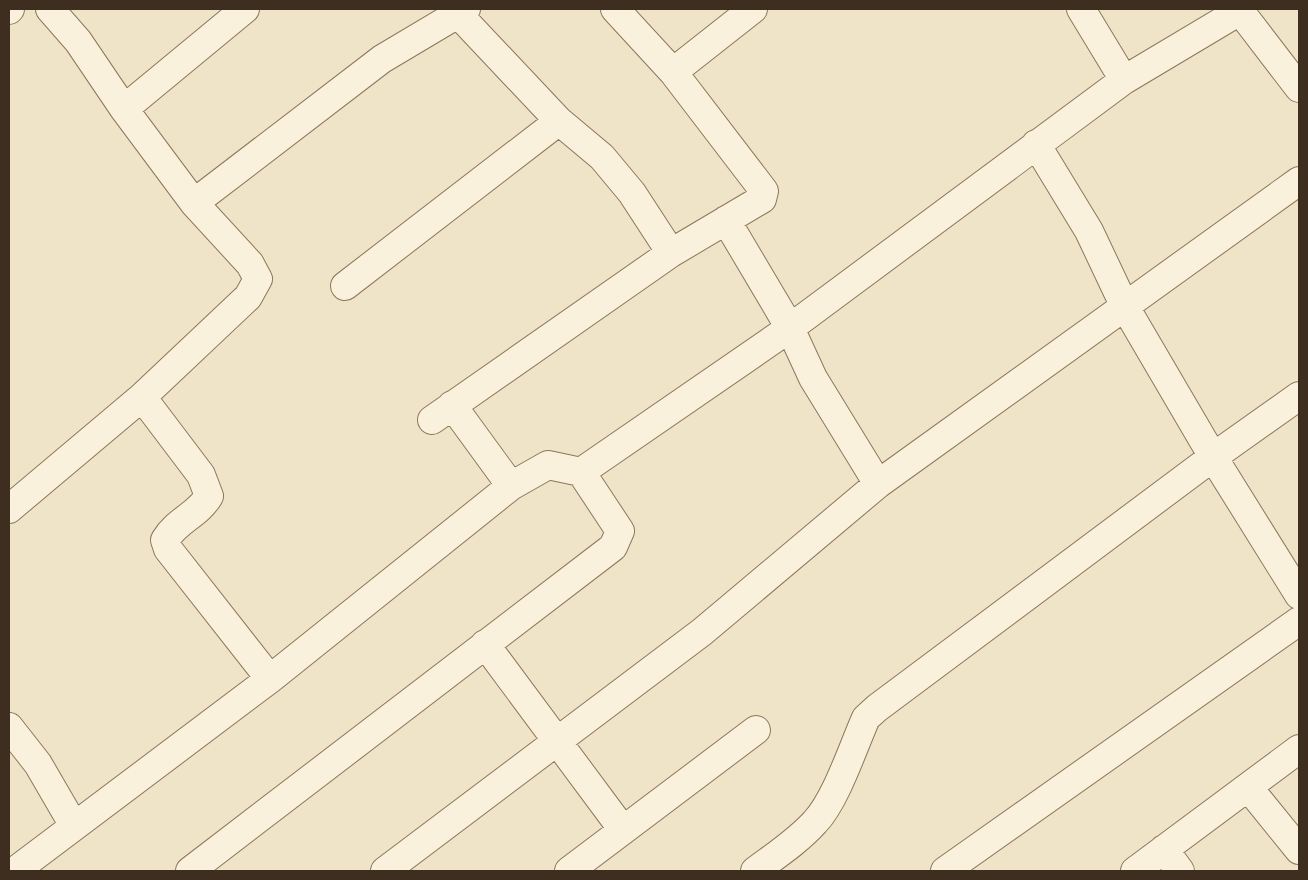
<svg xmlns="http://www.w3.org/2000/svg" width="1308" height="880" viewBox="0 0 1308 880" font-family="'Noto Serif',serif">
<rect width="100%" height="100%" fill="#f0e4c8"/>
<g fill="none" stroke-linecap="round" stroke-linejoin="round">
<defs>
<path id="minor" d="M50,9L78,41L124,109L194,203
M1081,9L1124,80
M9,10L10,9
M1240,11L1299,88
M459,15L559,121
M673,72L753,9
M124,109L245,9
M1036,144L1089,231L1124,305L1213,457L1299,595
M726,220L790,328L813,378L878,484
M345,286L559,121L602,157L632,193L671,253
M142,397L201,475L209,496C197,516 178,519 165,540L168,549L270,679
M452,405L511,486
M432,420L671,253L762,199L764,191L673,72L615,9
M9,509L142,397L248,297L258,279L250,264L194,203L382,59L466,9
M485,644L623,830
M9,727L38,764L74,826
M1248,787L1299,850
M1164,849L1180,871
M15,871L270,679L511,486L548,465L581,472L790,328L1124,80L1243,9
M190,871L613,547L620,531L581,472
M385,871L702,632L878,484L1299,181
M569,871L756,730
M755,871C775,856 798,841 815,822C836,800 853,747 866,718L877,708L1213,457L1299,396
M945,871L1299,621
M1135,871L1299,749"/>
</defs>
<use href="#minor" stroke="#8d765c" stroke-width="30"/>
<use href="#minor" stroke="#faf1dc" stroke-width="28"/>
</g>
<rect width="1308" height="880" fill="none" stroke="#3d2e20" stroke-width="20"/>
</svg>
